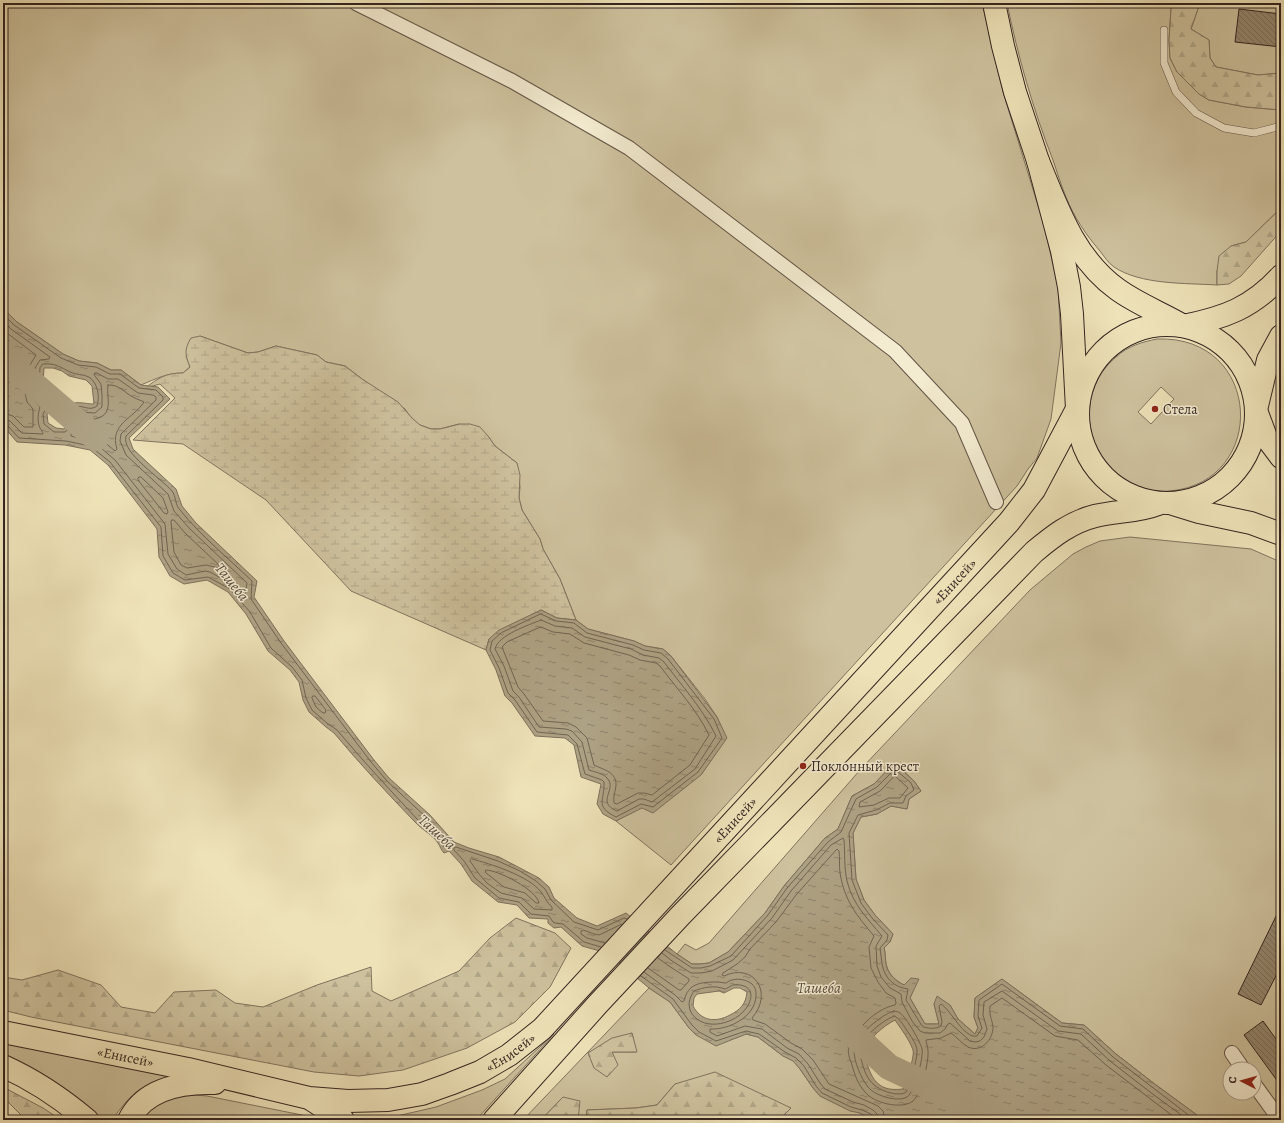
<svg xmlns="http://www.w3.org/2000/svg" width="1284" height="1123" viewBox="0 0 1284 1123" font-family="Alegreya,serif">
<defs>
<pattern id="forest-firs" width="22" height="20" patternUnits="userSpaceOnUse"><rect width="22" height="20" fill="#cec29e"/><path d="M5 1l3.5 6h-7zM16 11l3.5 6h-7z" fill="#b1a788"/></pattern>
<pattern id="wetland-marsh" width="20" height="14" patternUnits="userSpaceOnUse"><rect width="20" height="14" fill="#cec29e"/><path d="M1 5h8M5 5V1M11 12h8M15 12V8" fill="none" stroke="#b1a788"/></pattern>
<pattern id="water-ripples" width="26" height="14" patternUnits="userSpaceOnUse"><rect width="26" height="14" fill="#aea284"/><path d="M2 4q2-2 4 0t4 0M15 11q2-2 4 0t4 0" fill="none" stroke="#8e846c"/></pattern>
<pattern id="building-back-hatch" width="6" height="6" patternUnits="userSpaceOnUse"><rect width="6" height="6" fill="#94876f"/><path d="M-1 5l2 2M0 0l6 6M5-1l2 2" fill="none" stroke="#796e5b"/></pattern>
</defs>
<rect width="100%" height="100%" fill="#eee2b8"/>
<filter id="stains"><feTurbulence type="fractalNoise" baseFrequency=".005" numOctaves="4"/><feColorMatrix values="0 0 0 0 .2 0 0 0 0 .09 0 0 0 0 .02 0 0 0 .5 -.17"/></filter>
<radialGradient id="worn" r=".72"><stop offset=".6" stop-color="#630" stop-opacity="0"/><stop offset="1" stop-color="#630" stop-opacity=".3"/></radialGradient>
<path fill="#cec29e" stroke="#80745f" fill-rule="evenodd" d="M3,3H982L1003,92L1044,225L1058,287L1061,343L1051,419L1037,458L1028,469L1017,486L671,865L616,821L701,775L726,738L717,717L705,699L671,656L663,649L645,646L634,641L588,629L576,620L560,579L543,549L540,539L522,510L519,498L520,487L517,463L495,446L488,436L459,424L440,429H431L420,425L412,419L405,409L362,379L345,366L326,362L317,355L276,346L258,352L248,353L200,336L186,356L190,367L183,373C167,373 155,379 141,385L121,370H111L97,363L79,361L63,354L17,322L3,308Z
M1007,3H1173L1171,9L1169,40L1170,58L1177,72L1199,94L1209,100L1246,107L1281,110V208L1246,242L1231,246L1217,271V285C1186,283 1141,285 1114,267C1108,263 1104,256 1100,251C1086,235 1074,217 1066,197C1061,185 1057,172 1053,160C1033,109 1018,57 1007,3Z
M1200,3H1281V73L1258,75L1216,67L1210,58L1209,40L1191,29Z
M1157,339C1263,335 1269,482 1170,491C1153,493 1136,487 1122,477C1081,449 1078,389 1116,357C1128,346 1142,342 1157,339ZM1161,387L1174,399L1151,424L1138,412Z
M1130,537L1251,549L1276,560L1281,566V1120H1200L1197,1115L1156,1085L1116,1054L1084,1025L1062,1023L1002,979L975,998L974,1017L978,1028L975,1034L958,1019L950,1005L934,1004L939,1024H925L910,998L913,991C901,982 890,980 886,964C885,959 886,954 884,948L890,942L893,934L875,915L864,900L856,879L853,833L861,817L877,814L891,806L907,809L909,799L921,791L914,781L895,763L874,784L852,796L838,829L825,838L784,886L765,913L728,952L709,963L700,964H692L677,954L685,944L696,950L709,943L860,770L1030,590L1073,554L1086,547L1100,541ZM1230,1069H1254V1093H1230Z
M649,988L670,1002L689,1028L736,1038L746,1034L758,1037L783,1056L793,1060L800,1069L813,1088L820,1096L850,1110L860,1113L869,1118L870,1120H779L791,1108L675,1084L657,1105L636,1108L587,1110L586,1120H577L563,1097L541,1120H523ZM632,1033L636,1052H612L616,1063L588,1053Z
M554,1034L476,1120H356L354,1119L397,1116L436,1107L482,1090L505,1079Z
M3,1040L184,1077C169,1080 152,1082 139,1090C128,1098 120,1109 112,1120H104C74,1093 40,1071 3,1055Z
M182,1094L207,1096L302,1115L317,1120H141L152,1104Z"/>
<path fill="url(#forest-firs)" stroke="#80745f" d="M1173,3H1200L1191,29L1209,40L1210,58L1216,67L1258,75L1281,73V110L1246,107L1209,100L1199,94L1177,72L1170,58L1169,40L1171,9Z
M1281,208V231L1241,276L1229,284L1217,285V271L1219,256L1231,246L1246,242Z
M516,918L555,933L571,948L550,987L515,1022L467,1048L403,1070L359,1076L314,1072L31,1017L3,1010V977L22,980L58,970L101,985L121,1007L155,1013L174,992L216,990L235,1003L263,1007L317,985L371,967L372,991L391,1001L459,971L490,938Z
M632,1033L637,1052H612L618,1065L607,1077L594,1068L588,1053L612,1038Z
M715,1072L791,1108L779,1120H586L587,1110L636,1108L657,1105L675,1084Z
M3,1087L43,1108L61,1120H26L8,1102L3,1104Z
M563,1097L580,1101L578,1120H541Z"/>
<path fill="url(#wetland-marsh)" stroke="#80745f" d="M200,336L248,353L258,352L276,346L317,355L326,362L345,366L362,379L398,402L412,418L420,425L431,429H440L460,424H470L480,427L488,436L495,446L517,463L520,475L519,498L522,510L540,539L543,549L560,579L576,620L557,618L541,610L489,639L486,650L351,591L266,500L183,444L133,440L175,398L160,384L145,388C159,378 165,373 183,373L190,367C185,354 184,350 191,338Z"/>
<path fill="url(#water-ripples)" stroke="#7d705c" fill-rule="evenodd" d="M3,308L17,322L63,354L79,361L97,363L111,370H121L141,385L158,387L170,399L129,438L133,449L176,489L182,506L196,523L257,581L254,597L284,641L374,760L389,778L430,815L454,842L469,848L499,857L539,878L549,887L554,898L577,918L597,926L626,913L677,954L692,964H700L709,963L728,952L765,913L784,886L825,838L838,829L852,796L874,784L894,763L914,781L921,791L909,799L907,809L891,806L877,814L861,817L853,833L856,879L864,900L875,915L893,934L890,942L884,948C886,954 885,959 886,964C888,974 895,981 904,985L911,978L919,979L910,998L925,1024H939L934,1004L937,996L950,1005L958,1019L975,1034L978,1028L974,1017L975,998L1002,979L1062,1023L1084,1025L1116,1054L1156,1085L1197,1115L1200,1120H870L869,1118L860,1113L850,1111L820,1096L813,1088L800,1069L793,1061L783,1056L758,1037L746,1034L716,1046L696,1035L689,1028L670,1002L649,988L607,953L582,946L561,927L554,928L548,923V919L529,918L517,905L498,902L482,889L472,881L461,864L449,851L444,853C441,850 440,846 438,843C433,835 421,829 415,822C387,793 360,764 334,733L326,727L309,712L303,700L299,682L290,670L268,651L246,614L228,592L207,580L184,584L170,576L159,557L157,529L108,465L90,450L65,445L17,442L3,426ZM44,368H53L62,371L69,376L86,380L92,386L94,404C85,404 79,401 70,404L69,421L64,429L56,428L48,423L47,414L52,406L40,394L43,385ZM734,988H740L747,992C746,1004 740,1010 730,1015C715,1023 701,1021 693,1006L694,998L697,994L719,991L724,993ZM895,1020C901,1029 909,1039 913,1050C915,1057 906,1081 903,1089C873,1093 870,1073 863,1050C871,1037 882,1027 895,1020Z
M541,610L557,618L576,620L588,629L634,641L645,646L663,649L671,656L717,717L727,738L701,775L653,813L642,808L616,821L603,814L597,804L601,784L581,777L574,745L565,738L535,736L512,703L505,696L496,670L486,650L489,639L499,630Z"/>
<g fill="none" stroke-linecap="round" stroke-linejoin="round">
<path stroke="#706452" stroke-width="1" d="M3,314L14,325L61,358L78,365L96,367L110,374H120L139,388L156,390L163,397V400L126,436C121,453 161,478 172,491C176,496 175,505 180,510C201,536 228,558 252,581L251,599L281,643L371,762L387,781L427,818L451,844L450,847H444C439,835 427,829 417,819C390,790 363,761 337,730L328,724L312,710L306,698L302,680L292,667L271,648L250,612L230,589L208,577L185,580L173,573L163,556L161,527L110,462L90,446L66,441L19,438L7,425L3,424
M3,321L11,329L50,357L49,359L40,360L35,368L34,383L31,395L33,400L40,407C38,413 37,422 40,428C41,430 43,432 43,434L22,433L10,421L3,419
M3,330L36,355L30,365L28,382L25,393L27,402L33,409V427H24L13,416L3,413
M43,364C56,363 60,367 70,372C76,375 83,374 89,377C98,383 100,397 97,406C89,412 82,404 75,407L73,423L65,432H54L44,424L43,414L47,407L36,395L39,384L40,368Z
M95,373H97L108,379H118L138,393L153,395L156,397V400L121,434L120,441L126,455L168,494L174,511L190,529L247,583L245,596H242L233,585L210,572L205,571L186,575L177,569L168,554L165,524L115,460L94,442L71,436V434L78,424L79,412L95,413L102,407V395L101,384L95,376Z
M108,385C120,384 125,394 135,398C138,400 141,400 144,402C133,419 109,424 117,449L115,451L98,437L83,433L81,431L85,420C89,419 94,420 98,418C114,413 106,397 108,385Z
M139,477H141L163,498L168,512L167,514L164,513L138,480Z
M172,520H174L185,533L219,565V568L206,565L187,568L181,565L174,552L171,522Z
M541,614L556,621L574,623L587,633L633,645L644,650L661,653L668,659L714,719L722,738L698,772L653,807L641,804L616,817C594,806 605,801 604,782L602,780L585,774L577,744L568,735L537,732L515,700L508,693L499,668L490,650L492,641L501,633Z
M541,620L555,626L572,628L585,637L631,649L643,655L659,658L664,662C682,686 703,709 716,736L695,769L652,802L644,799H639L617,811C595,802 618,789 607,778C603,773 594,772 589,770L582,742L572,731L566,729L539,727L519,697L513,691L504,666L495,649C498,635 529,625 541,620Z
M541,627L553,632L570,634L584,643L629,655L640,660L656,663L660,666C677,689 697,710 709,735L690,765L652,795L644,793H638L617,804L614,803C613,797 615,792 616,786C617,772 604,770 594,765L587,738L576,727L568,723L543,721L524,694L518,687L502,647L507,642Z
M313,696H315L326,710L325,713H323L316,707L312,698Z
M895,776L908,788L900,798H889L874,805L859,807L860,802L880,791Z
M472,859C491,864 529,876 541,892C545,897 547,903 552,907V910L534,909L522,898L501,893L487,883L479,874L470,861Z
M486,870C498,870 537,890 539,903H536L525,893L504,887L486,873Z
M605,943L587,938L581,934V931L583,930L594,934L599,935L622,924
M601,947L584,942L563,924L555,923L553,922L549,916L531,914L519,902L499,898L475,878L464,861L454,850V848L456,847L498,861L520,871L536,881L545,889L551,900L574,922L598,930L624,918L627,919
M665,950L692,968H701L710,966L731,956L768,915L787,888L828,842L841,832L856,799L877,787L894,770H896L911,783L914,790L906,796L903,803H890L876,810L858,815L849,833L852,880L861,903L872,918L888,935L887,940L880,948C881,953 881,959 882,964C885,979 894,987 908,989L906,1000L922,1026C926,1029 937,1029 941,1026L942,1022L939,1006L941,1004C951,1010 964,1039 977,1036L982,1028L978,1016L979,1000L1002,984L1060,1026L1083,1029L1113,1057L1195,1120
M662,953L672,961L691,973H701L712,971L733,960L772,918L791,891L831,845L843,838L844,840C845,853 844,868 847,881C853,905 867,918 882,936L876,946L877,966L881,977L890,988L901,994L902,1002L912,1021L920,1031L925,1033H940L945,1029L948,1024L950,1023L970,1041L975,1042L980,1041L984,1037L987,1029L983,1015L984,1002L1002,991L1058,1031L1081,1034L1110,1061L1150,1092L1188,1120
M648,968L679,990H681L689,981V979L669,966L658,958
M644,972L675,995L682,1002L684,1001C688,983 701,982 718,982C720,982 724,983 726,983C728,982 730,980 732,980C739,978 747,980 752,984C756,988 756,991 756,996C755,1017 729,1030 710,1029V1032L717,1036L745,1026L762,1029L787,1048L799,1054L808,1064L820,1083L825,1089L853,1102L864,1105L873,1110L877,1114L879,1120
M641,976L673,999L692,1025L699,1032L716,1041L746,1031L759,1034L785,1052L796,1058L804,1066L816,1086L822,1093L851,1107L862,1110L871,1114L873,1117L874,1120
M733,985C749,983 756,993 747,1007C736,1024 705,1032 692,1014C687,1006 689,998 694,991C704,987 715,985 725,989Z
M894,1011C897,1012 897,1011 900,1013C906,1017 920,1041 922,1049C924,1057 914,1093 907,1097C902,1100 895,1099 889,1098C881,1096 873,1093 868,1087C861,1078 854,1062 854,1050C854,1037 882,1014 894,1011Z
M894,1016C900,1018 903,1025 906,1029C910,1035 917,1044 917,1051C918,1056 909,1089 906,1092C903,1095 895,1094 891,1093C867,1087 864,1072 859,1050C864,1036 880,1022 894,1016Z
M885,1120L883,1111L878,1106L829,1084L813,1060L802,1049L791,1043L765,1024L753,1020L752,1018C774,993 754,962 724,976L722,975L723,973L737,964L745,957L750,949L776,922L796,895L837,849L839,851C840,858 839,866 840,873C844,900 857,916 874,936L869,947L871,968L878,982L886,993L895,998L896,1003L895,1005C884,1007 871,1016 864,1024C858,1031 850,1038 849,1047C847,1053 850,1059 852,1065C855,1076 858,1084 865,1092C873,1103 902,1110 913,1101C921,1094 929,1062 928,1051C928,1047 926,1043 926,1040L941,1038L951,1033C957,1037 962,1044 968,1047C981,1053 993,1040 993,1027C992,1019 989,1016 990,1006L1002,998L1055,1036L1078,1040L1106,1065L1178,1120"/>
<path stroke="#aea284" stroke-width="26" d="M3,358L96,438
M840,1022L889,1067L981,1110L994,1120"/>
</g>
<path fill="url(#building-back-hatch)" stroke="#332520" d="M1239,9L1281,14V47L1235,42Z
M1281,906V966L1261,1005L1238,994Z
M1263,1021L1281,1046V1086L1244,1035Z"/>
<g fill="none" stroke-linecap="round" stroke-linejoin="round">
<defs>
<path id="lane" d="M1164,30V63L1176,92L1196,113L1224,128L1254,133L1281,126"/>
<path id="street" d="M356,3L512,81L629,148L895,351L962,423L996,502
M1232,1053L1243,1069
M1254,1084L1280,1120"/>
<path id="primary" d="M994,3L1003,46L1015,92L1038,161L1062,251L1069,287L1072,314L1077,409
M1183,326C1224,318 1252,308 1281,276
M1256,410L1268,360L1281,336"/>
<g id="highway">
<path d="M1038,161C1057,207 1074,258 1117,289C1136,303 1159,312 1180,324"/>
<circle cx="1167" cy="414" r="89"/>
<path d="M1257,413L1266,437L1281,457"/>
<path d="M1173,504L1199,512L1251,523L1281,534"/>
<path id="s1" d="M3,1032L188,1069L309,1098L348,1101L388,1100L422,1094L450,1084L480,1072L509,1055L542,1029L1009,522L1034,490L1077,409"/>
<path d="M3,1066C34,1080 61,1098 87,1120"/>
<path d="M312,1100L343,1120"/>
<path d="M129,1120C145,1088 182,1082 215,1083"/>
<path d="M494,1120L597,1005L680,916L1034,552C1053,536 1071,522 1095,516C1116,511 1138,512 1158,504"/>
</g>
</defs>
<use href="#lane" stroke="#625446" stroke-width="8"/>
<use href="#street" stroke="#625446" stroke-width="16"/>
<use href="#primary" stroke="#332520" stroke-width="24"/>
<use href="#highway" stroke="#332520" stroke-width="24"/>
<use href="#lane" stroke="#f4ecd1" stroke-width="7"/>
<use href="#street" stroke="#f4ecd1" stroke-width="14"/>
<use href="#primary" stroke="#eee2b8" stroke-width="22"/>
<use href="#highway" stroke="#eee2b8" stroke-width="22"/>
</g>
<g fill="#8f2418" stroke="#f4ecd1" stroke-width="1.5">
<circle cx="1155" cy="409" r="4"/>
<circle cx="803" cy="766" r="4"/>
</g>
<g text-anchor="middle" stroke-width="3" stroke-linejoin="round" paint-order="stroke">
<g font-size="14" fill="#332520" stroke="#f4ecd1" text-anchor="start">
<text x="1163" y="414">Стела</text>
<text x="811" y="771">Поклонный крест</text>
</g>
<g font-size="14" fill="#332520" stroke="#f4ecd1">
<text dy="5" stroke="none"><textPath href="#s1" startOffset="1173">«Енисей»</textPath></text>
<text dy="5" stroke="none"><textPath href="#s1" startOffset="849">«Енисей»</textPath></text>
<text dy="5" stroke="none"><textPath href="#s1" startOffset="525">«Енисей»</textPath></text>
<text dy="5" stroke="none"><textPath href="#s1" startOffset="125">«Енисей»</textPath></text>
</g>
<g font-size="15" font-style="italic" fill="#584a3e" stroke="#f4ecd1">
<text transform="translate(232 582) rotate(51)" y="5">Ташеба</text>
<text transform="translate(437 832) rotate(42)" y="5">Ташеба</text>
<text x="819" y="993">Ташеба</text>
</g>
</g>
<rect width="1284" height="1123" fill="none" stroke="#eee2b8" stroke-width="16"/>
<rect x="4" y="4" width="1276" height="1115" fill="none" stroke="#332520" stroke-width="2"/>
<rect x="8" y="8" width="1268" height="1107" fill="none" stroke="#332520"/>
<g transform="translate(1242 1081) rotate(276)"><circle r="19" fill="#f4ecd1" stroke="#a79c8a"/>
<path d="M0-3L7 15L0 10L-7 15Z" fill="#8f2418"/>
<text y="-6" font-size="11" font-weight="bold" text-anchor="middle" fill="#332520">С</text>
</g>
<rect width="100%" height="100%" filter="url(#stains)"/>
<rect width="100%" height="100%" fill="url(#worn)"/>
</svg>
